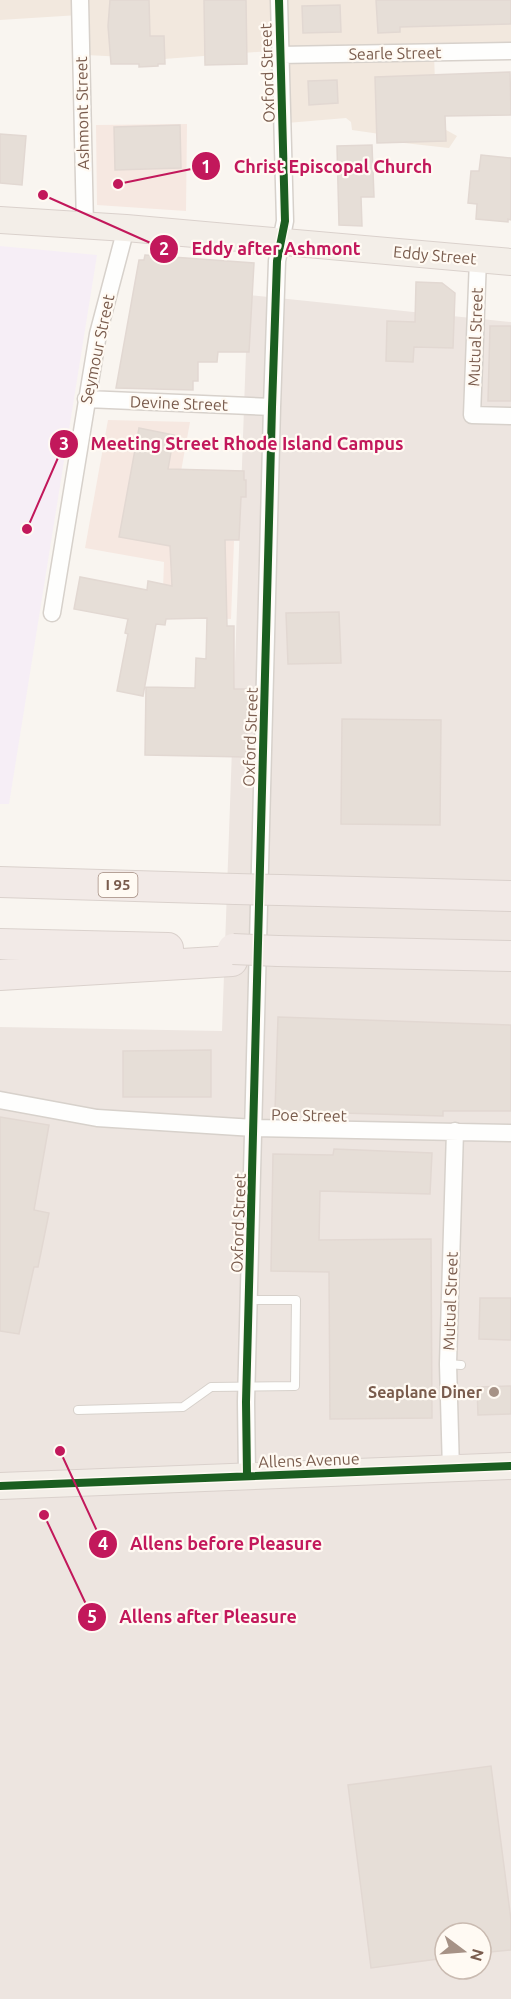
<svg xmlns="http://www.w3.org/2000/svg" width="511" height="1999" viewBox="0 0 511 1999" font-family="Ubuntu,sans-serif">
<rect width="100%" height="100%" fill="#f9f5f0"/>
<path fill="#f2e8de" d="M0,0H511V51L434,53L436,113L439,126L457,136L449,148L395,142L380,134L352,130L351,122L346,118L275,124L272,121L269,51L164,59L86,55L79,15L0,20Z"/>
<path fill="#f6e8e1" d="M187,124L186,211L97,205L96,125Z
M108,420L190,422L169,537L234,541L231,619L162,617L164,562L85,548Z"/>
<path fill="#ede5e0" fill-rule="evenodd" d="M248,295L511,322V1999H0V1027L222,1031ZM445,1933H481V1969H445Z"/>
<path fill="#f6eef6" d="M0,246L97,255L9,804H0Z"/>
<path fill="#e6ded7" stroke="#e2d8d2" stroke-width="1.5" d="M110,0H149L150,36H164L165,64H158V66L139,67V64H111L108,26Z
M204,0H246L247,64L205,65Z
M376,0H511V24L400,27V32L378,33Z
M340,5L341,32L303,33L302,6Z
M510,72L511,115L445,116L446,141L377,143L375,77Z
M337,80L338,103L309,105L308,81Z
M180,125L181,168L115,170L114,127Z
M0,134L26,136L22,185L0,183Z
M372,145L374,197H361L362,226L339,225L337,146Z
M481,155L511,158V220L508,219V222L476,219L477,204L468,203L471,171H479Z
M145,255L254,263L249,352H218L217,362H198V381H193V390L116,388L139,260H144Z
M416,282L442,283L455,293L453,348L414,347L413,362L386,361L387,321L415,322Z
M490,326H511V401H488Z
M139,428L174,435L168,469L244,471V480H246V497H241L239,540H225L227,626H234V689H248L246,757L145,755L146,687L195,688L196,658L206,659L207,618L166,619L165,625L156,624L143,696L117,691L128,634L125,633L128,619L74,609L80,577L147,590L148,581L172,586L170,546L119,537Z
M339,612L341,663L288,664L286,613Z
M342,719L441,720L440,825L341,824Z
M278,1017L511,1025V1111H443V1116L275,1111Z
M211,1050V1097H123V1051Z
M0,1117L49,1125L34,1210L49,1213L38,1267H34L19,1334L0,1331Z
M334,1149L432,1153L430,1194L320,1191L319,1240L431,1239L432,1418L330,1419L329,1272L271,1271L273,1154L333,1155Z
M480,1298H511V1340L479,1339Z
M511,1386V1414L478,1415L477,1387Z
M491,1766L511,1920V1950L481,1953V1933H445V1958L371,1968L348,1785Z"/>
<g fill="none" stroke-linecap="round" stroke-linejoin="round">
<defs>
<path id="service" d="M448,1364L461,1365
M78,1410L183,1407L211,1387L295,1386L296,1300H249"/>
<path id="minor" d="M80,0L85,226
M279,55L511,51
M478,259L472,415L511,416
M86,399L272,407
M52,613L98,334L126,228
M0,1100L97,1118L254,1128L511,1133
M451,1470L448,1364L455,1131
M247,1475L246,1402L272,407L277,261L285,221L279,0"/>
<path id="primary" d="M0,220L126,228L511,262
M0,1486L511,1466"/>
<path id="motorway" d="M0,882L236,889
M280,890L511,896
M0,944L168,948
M278,951L511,956
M0,975L232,961"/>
</defs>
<use href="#service" stroke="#d7d1cb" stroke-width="10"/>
<use href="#minor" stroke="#d7d1cb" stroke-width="19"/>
<use href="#primary" stroke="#dad1cc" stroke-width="28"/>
<use href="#motorway" stroke="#dad1cc" stroke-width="32"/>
<use href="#service" stroke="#fefefd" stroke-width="8"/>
<use href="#minor" stroke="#fefefd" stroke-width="16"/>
<use href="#primary" stroke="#f3eee8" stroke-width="26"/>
<use href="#motorway" stroke="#f2eae7" stroke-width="30"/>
<defs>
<path id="motorway-bridge" d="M236,889L280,890
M233,949L278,951"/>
</defs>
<use href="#motorway-bridge" stroke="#dad1cc" stroke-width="32" stroke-linecap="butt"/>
<use href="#motorway-bridge" stroke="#f2eae7" stroke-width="30"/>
<defs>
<path id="cycleway" d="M247,1475L246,1402L272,407L277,261L285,221L279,0
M0,1486L511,1466"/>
</defs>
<use href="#cycleway" stroke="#fffaf3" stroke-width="11"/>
<use href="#cycleway" stroke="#1b5e20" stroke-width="8"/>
</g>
<circle fill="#a69286" stroke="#fffaf3" stroke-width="2" cx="494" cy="1392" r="6"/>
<g text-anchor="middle" stroke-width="4.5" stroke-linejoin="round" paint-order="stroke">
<rect fill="#fffaf3" stroke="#a28b7f" stroke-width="1.5" x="98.5" y="873" width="39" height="24" rx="4.5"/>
<g font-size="15" font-weight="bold" fill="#7a5c4d">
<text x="118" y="890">I 95</text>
</g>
<g font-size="16" fill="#7a5c4d" stroke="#fffaf3">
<text transform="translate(395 53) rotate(-1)" y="6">Searle Street</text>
<text transform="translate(267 73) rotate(-92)" y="6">Oxford Street</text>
<text transform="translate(82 113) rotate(-91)" y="6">Ashmont Street</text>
<text transform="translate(435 255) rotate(5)" y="6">Eddy Street</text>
<text transform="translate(475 337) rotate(-88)" y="6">Mutual Street</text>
<text transform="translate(97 349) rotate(-78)" y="6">Seymour Street</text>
<text transform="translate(179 403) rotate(2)" y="6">Devine Street</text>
<text transform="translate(250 737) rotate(-88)" y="6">Oxford Street</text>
<text transform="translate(309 1115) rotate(1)" y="6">Poe Street</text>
<text transform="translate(238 1223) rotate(-88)" y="6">Oxford Street</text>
<text transform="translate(450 1301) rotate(-88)" y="6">Mutual Street</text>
<text transform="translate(309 1460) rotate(-2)" y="6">Allens Avenue</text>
</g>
<g font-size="16" font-weight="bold" fill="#7a5c4d" stroke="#fffaf3" text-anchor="end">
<text x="482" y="1398">Seaplane Diner</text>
</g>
</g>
<path fill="none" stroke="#c2185b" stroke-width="2" d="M118 184L206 166M43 195L164 249M27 529L64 444M60 1451L103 1544M44 1515L92 1617"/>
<g fill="#c2185b" stroke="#fffaf3" stroke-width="2">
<circle cx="118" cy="184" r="6"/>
<circle cx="43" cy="195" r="6"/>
<circle cx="27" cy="529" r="6"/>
<circle cx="60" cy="1451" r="6"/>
<circle cx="44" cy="1515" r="6"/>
<circle cx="206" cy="166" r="15"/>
<circle cx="164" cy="249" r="15"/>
<circle cx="64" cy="444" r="15"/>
<circle cx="103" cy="1544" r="15"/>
<circle cx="92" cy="1617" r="15"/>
</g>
<g font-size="18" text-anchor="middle" font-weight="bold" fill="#fff">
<text x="206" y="173">1</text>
<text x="164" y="255">2</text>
<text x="64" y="450">3</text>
<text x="103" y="1550">4</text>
<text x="92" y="1623">5</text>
</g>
<g font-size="18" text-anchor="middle" font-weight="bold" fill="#c2185b" stroke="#fffaf3" stroke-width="4.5" stroke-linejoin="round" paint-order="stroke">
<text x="333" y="173">Christ Episcopal Church</text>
<text x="276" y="255">Eddy after Ashmont</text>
<text x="247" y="450">Meeting Street Rhode Island Campus</text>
<text x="226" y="1550">Allens before Pleasure</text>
<text x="208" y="1623">Allens after Pleasure</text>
</g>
<g transform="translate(463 1951) rotate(106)"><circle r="28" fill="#fffaf3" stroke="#cabbb1" stroke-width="1.5"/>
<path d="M0-4.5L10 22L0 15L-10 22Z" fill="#a69286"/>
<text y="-9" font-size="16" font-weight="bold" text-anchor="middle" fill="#7a5c4d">N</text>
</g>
</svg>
